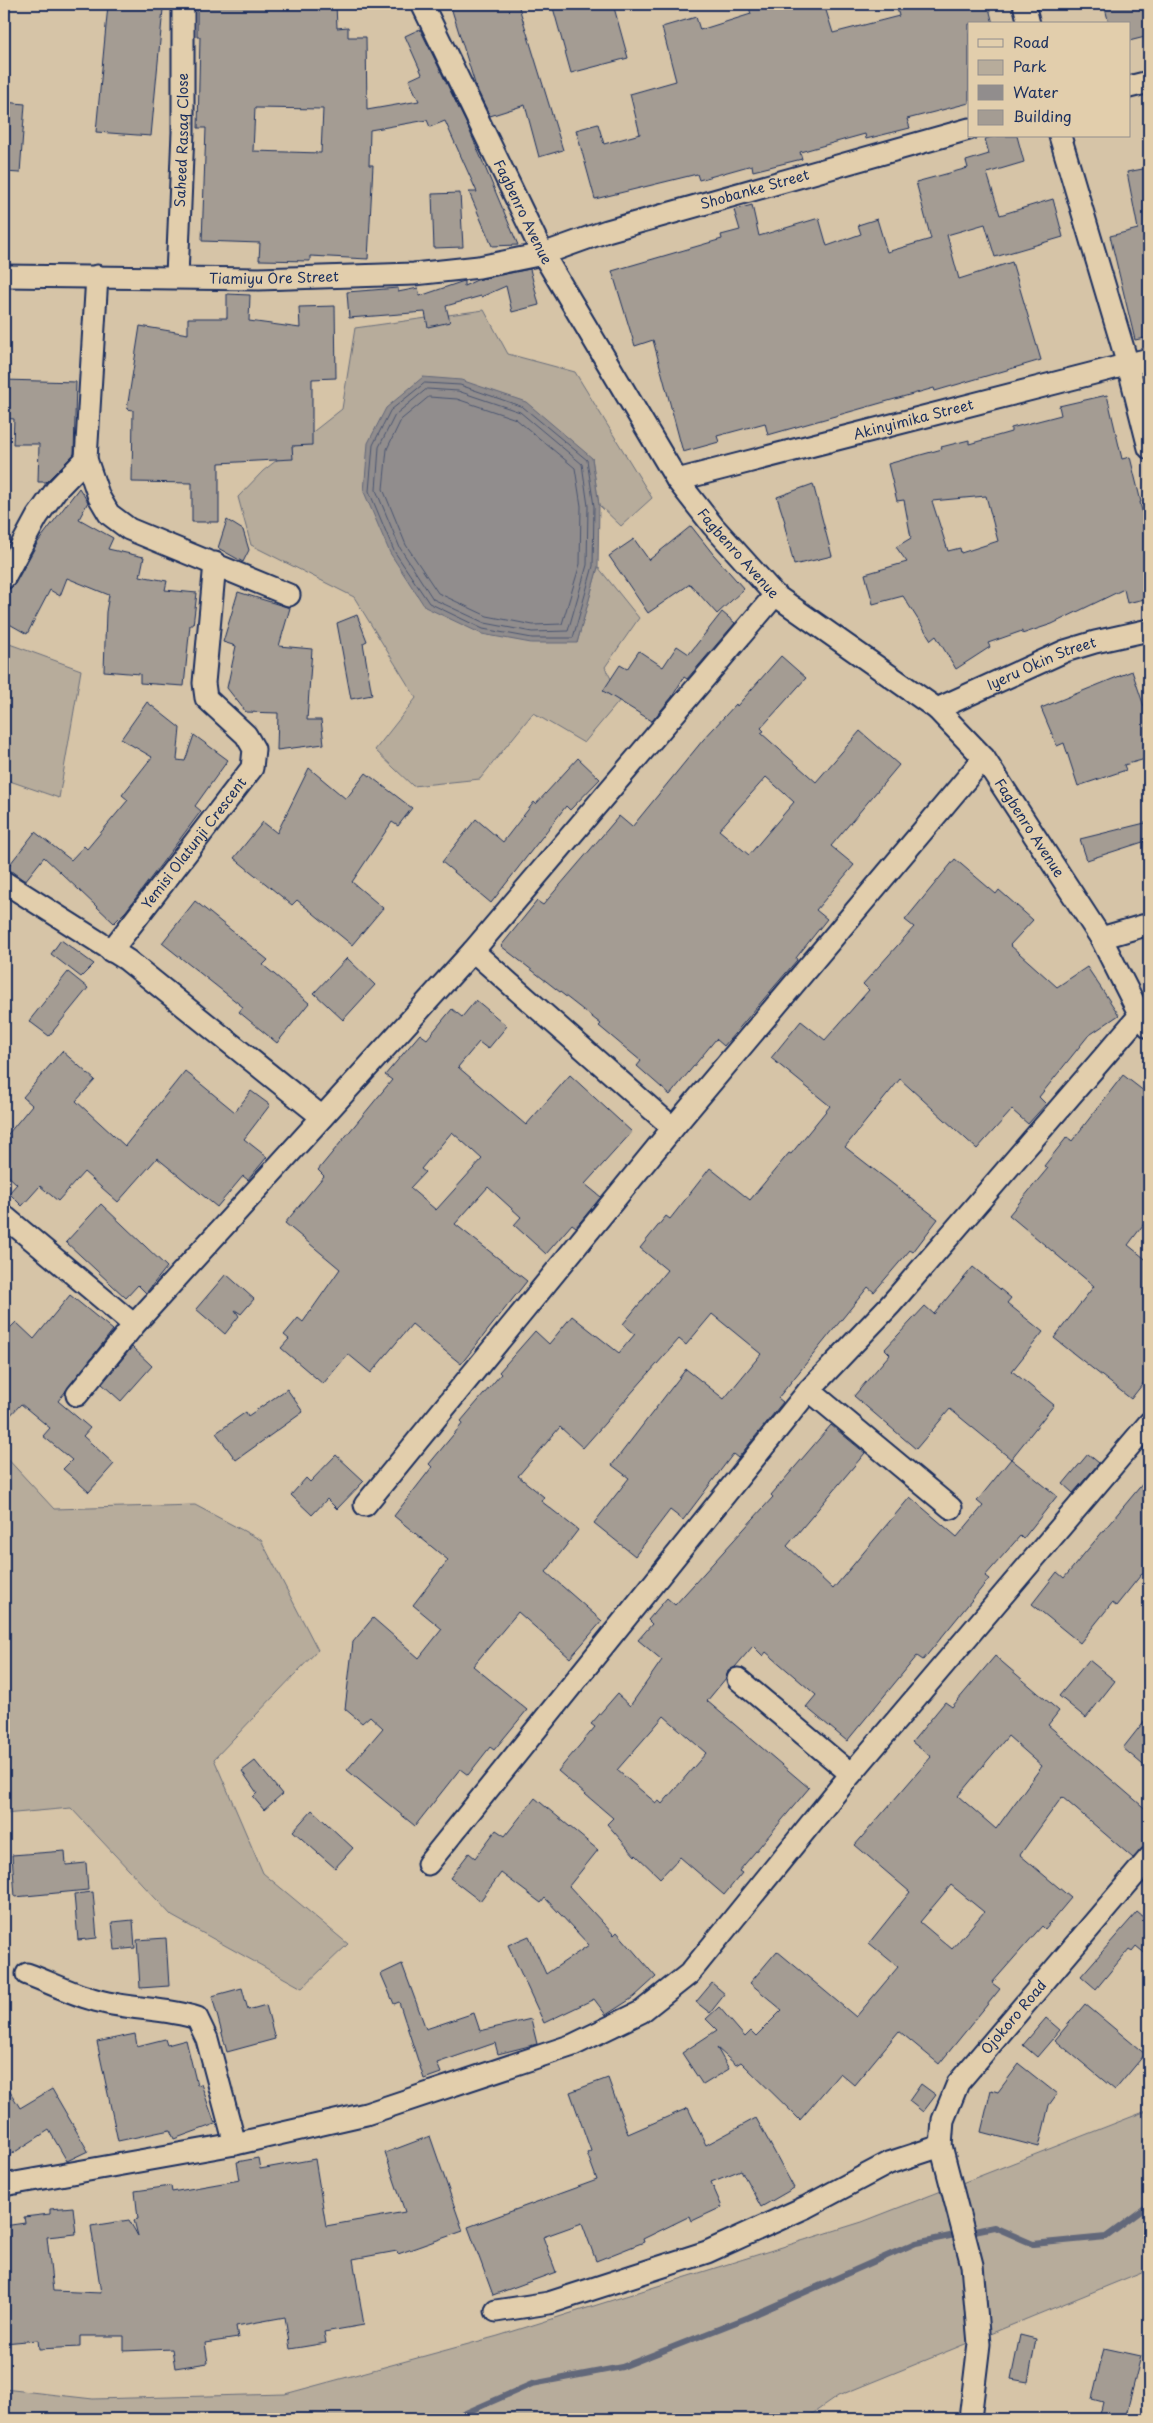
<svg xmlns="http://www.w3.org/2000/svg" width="1153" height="2423" viewBox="0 0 1153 2423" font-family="'Playpen Sans',sans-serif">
<rect width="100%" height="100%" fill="#d6c4a7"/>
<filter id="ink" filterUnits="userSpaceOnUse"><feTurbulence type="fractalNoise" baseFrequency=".02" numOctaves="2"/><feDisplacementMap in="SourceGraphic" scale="10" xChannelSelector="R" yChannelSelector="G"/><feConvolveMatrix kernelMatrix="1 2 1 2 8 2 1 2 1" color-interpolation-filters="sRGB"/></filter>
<g filter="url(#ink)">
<path fill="#b7ac9b" stroke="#696e7c" d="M484,310L508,354L575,372L652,498L621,526L599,505L592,458L577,643L598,567L639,618L605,667L621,699L584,743L533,713L480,779L413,786L375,750L416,698L354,597L251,545L238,497L263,471L342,409L355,328Z
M4,642L81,670L59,798L4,779Z
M4,1455L54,1509L195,1505L261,1540L318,1650L214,1759L263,1873L348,1944L302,1988L172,1916L71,1808L4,1814Z
M1149,2110V2269L838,2396L805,2419H4V2389L93,2399L285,2394L498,2336L862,2222Z"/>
<path fill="#918d8d" stroke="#62677a" d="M423,377L461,380L526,402L592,458L599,505L598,567L577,643H531L482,634L425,607L390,553L364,492L368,443L386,408Z"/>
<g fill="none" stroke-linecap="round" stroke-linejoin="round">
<path stroke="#4a5571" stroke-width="1" d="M425,383L460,385L523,407L587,460L594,506L593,566L573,638H532L483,629L429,603L394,551L369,491L373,445L390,411Z
M427,389L458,391L520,412L582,464L588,506L587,565L568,631L532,632L485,623L433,599L400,548L376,490L379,447L395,415Z
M429,397L457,399L516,419L575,468L581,506L580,564L562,624L533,625L487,616L438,593L406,545L383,489L387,449L401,420Z"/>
<path stroke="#62677a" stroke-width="6" d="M452,2419L532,2384L622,2367L749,2317L916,2243L994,2227L1033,2244L1106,2237L1149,2205"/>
</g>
<path fill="#a49c93" stroke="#1b2f5e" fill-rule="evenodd" d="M197,4H336L337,28L348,27V37H366L367,110L419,101L409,80L422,74L405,36L420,29L468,127L518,245L492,246L469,192H477L445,121L430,127L427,120L370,130L369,165H373L368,259L310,256V261L259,260L260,243L202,241L206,128H198L200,37H197ZM255,108L323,109L321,153L253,151Z
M450,4H518L563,150L539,157L525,105L490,116L476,87Z
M552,4H613L628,58L571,73Z
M748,4H824L833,33L899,16L896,4H988L993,24H969V103L907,119L910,128L866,139L865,134L800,152L802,159L753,171L752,165L699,180L697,174L595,199L576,130L598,124L604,144L640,134L630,94L676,81L662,27L696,17L700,30L751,14Z
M1104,4H1149V36L1129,41V24H1109Z
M108,5L163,9L151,136L96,132Z
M4,102L25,104L20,173L4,172Z
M995,136H1017L1024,162L987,173L1000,215L1053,199L1063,237L995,257L985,224L947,235L959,279L1012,262L1041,360L935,391L934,388L768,435L765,423L717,436L719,442L683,452L653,340L635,346L612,271L722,239L721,235L740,230L734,210L752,205L759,236L819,218L827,246L861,234L858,225L877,219L887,252L931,239L916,182L968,168L966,161L989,154L985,139Z
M1148,168L1149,337L1135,340L1110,236L1138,229L1127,172Z
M460,193L463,247L434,248L432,194Z
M530,269L539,305L512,312L506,286L481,297V296L446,306L450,322L428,327L425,312L349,318L347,292L398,288V292L418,288L420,296L464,281V286L477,280Z
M227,294L250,295L249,321L300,328L299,307L335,306L336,378L312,379V445L292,446L293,459L219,463V522H192V483L132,482L133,410L127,409L140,326L188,334V318H227Z
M4,380L76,382L74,454L46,482H38L39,444H13L14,419L4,418Z
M1107,395L1122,459L1130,457L1141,502H1140L1149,544V598L1127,603L1124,589L1052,624L1022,634V631L988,643L990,647L956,669L936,636L931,640L903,596L873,604L865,574L907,562L896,547L911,538L904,500L897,501L888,464L942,449L941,447L969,440V444L1011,432V428L1061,415L1059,406ZM986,496L998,541L961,553L960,548L948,551L932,501Z
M813,484L832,556L794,565L784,523L785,522L777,497Z
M79,488L88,502L79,519L113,538L108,549L144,557L140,576L167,581L165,590L197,593L193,625H190L184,686L140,683V674L104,671L106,612L109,595L67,578L60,596L50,590L27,634L4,621V590L10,589L15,584L38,542Z
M227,520L243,530L249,550L243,562L218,548Z
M691,526L713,554L744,589L717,614L690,584L648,613L609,556L634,539L649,560Z
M238,592L290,608L279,646L312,649L307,720H321L324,744L277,750L278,713L246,712L227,688L236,646L223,642Z
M722,612L735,623L687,679L684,677L672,697L652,721L603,691L620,665L627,669L639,651L663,667L677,646L689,654Z
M357,615L367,641L363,643L372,695L351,699L337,623Z
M781,656L806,678L761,728L764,731L761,733L816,782L860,731L899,765L831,846L854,865L816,910L827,919L796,958L797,960L724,1046L716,1039L670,1095L637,1066L641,1061L599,1026L601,1024L501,946L537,901L543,905L619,816L632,827L703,740L736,704L737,706ZM766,777L794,802L749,855L719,830Z
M1132,671L1149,721V758L1124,765L1126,770L1078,786L1064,743L1057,746L1041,708Z
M147,702L180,728L177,760L185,761L194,735L228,760L195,806L201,811L126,911L114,923L44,857L25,881L7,868L35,832L71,860L84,846L87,849L128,800L122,795L152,757L121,739Z
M578,758L600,779L570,810L566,806L491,903L442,862L476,819L503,842L534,802L536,804Z
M309,768L346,799L366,773L412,808L398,826L392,822L352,882L383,908L352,945L297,900L292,905L234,858L263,822L277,833Z
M1149,822V840L1087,860L1080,839Z
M955,859L996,894L999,890L1033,920L1010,945L1057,987L1087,967L1119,1015L1088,1036L1039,1097L1046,1104L1028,1124L1012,1110L977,1149L900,1079L845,1147L938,1219L913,1252L910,1250L874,1292L868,1287L778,1398L783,1402L738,1458L733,1454L683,1520L670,1510L635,1556L594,1523L629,1478L612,1465L686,1369L724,1399L761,1354L712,1314L686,1345L679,1339L583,1448L560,1427L518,1476L544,1497L541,1501L578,1530L546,1572L602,1621L570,1658L518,1612L473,1666L527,1710L494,1750L490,1747L468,1775L460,1769L415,1826L347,1770L383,1728L370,1716L362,1723L345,1709L353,1642L373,1618L419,1658L442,1629L413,1605L448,1560L394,1516L432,1467L429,1464L463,1423L461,1421L501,1374L499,1372L535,1331L549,1344L572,1316L619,1353L635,1334L623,1324L667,1270L640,1248L666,1216L670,1219L710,1168L750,1200L789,1153L791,1154L830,1106L771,1058L801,1021L825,1040L869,990L863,984L914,927L905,920Z
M195,901L268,960L263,965L309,1003L277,1043L239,1012L243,1007L162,943Z
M61,940L94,964L81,977L51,954Z
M347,958L375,985L343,1020L314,993Z
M68,972L88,988L49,1036L29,1021Z
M476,1000L507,1026L488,1049L479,1042L458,1067L526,1125L570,1075L632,1132L585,1184L601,1197L576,1227L572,1224L546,1254L514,1225L521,1217L488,1187L455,1224L527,1281L461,1364L412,1324L371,1373L348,1354L323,1384L281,1348L289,1339L284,1335L298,1318L303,1322L340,1269L285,1223L324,1176L318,1170L392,1080L385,1075L420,1034L427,1039L452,1009L462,1017ZM452,1132L482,1159L436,1210L410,1188L425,1172L421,1169Z
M62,1051L95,1080L76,1101L125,1146L185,1071L235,1112L251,1091L270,1105L244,1139L267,1157L248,1180L243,1176L217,1207L157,1158L118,1202L84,1172L58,1201L40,1186L22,1206L9,1193L17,1184L4,1172V1139L32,1105L23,1097Z
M1123,1075L1149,1095V1217L1128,1245L1149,1262V1376L1131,1399L1054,1338L1094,1286L1009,1215L1048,1168L1044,1166L1067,1137L1072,1141Z
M101,1204L167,1267L146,1293L138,1285L126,1298L66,1242Z
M973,1267L1011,1298L1007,1303L1043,1332L1012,1371L1054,1405L1011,1459L950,1409L916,1449L854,1396L890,1354L885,1349L925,1306L934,1314Z
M226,1274L254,1299L241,1314L235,1310L239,1316L225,1334L196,1309Z
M70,1295L113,1330L58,1401L90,1428L83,1436L114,1464L89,1492L63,1469L72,1460L43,1436L50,1428L21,1404L4,1422V1334L16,1322L34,1339Z
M132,1347L152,1366L121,1401L102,1384Z
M287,1389L303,1412L236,1460L216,1433L246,1412L248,1416Z
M831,1425L865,1453L787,1546L833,1589L910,1497L957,1537L983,1506L977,1501L1011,1459L1057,1496L1023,1539L1020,1536L985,1576L989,1579L923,1660L917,1656L847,1741L806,1707L816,1695L766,1652L763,1656L753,1646L735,1667L728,1671L726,1678L707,1701L809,1788L739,1871L742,1873L724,1895L680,1857L660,1878L636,1855L635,1856L607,1824L613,1818L558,1771L595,1727L591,1724L617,1694L630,1706L662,1660L638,1640L652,1624L648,1620L667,1598L675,1605L773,1497L771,1495ZM664,1716L706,1753L662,1804L659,1801L656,1803L617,1770Z
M1088,1454L1099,1463L1073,1493L1063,1484Z
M336,1455L364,1481L337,1509L327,1499L312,1515L291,1495L306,1478L310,1482Z
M1149,1476V1565L1116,1606L1112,1603L1080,1643L1032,1604L1057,1572L1064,1578Z
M995,1656L1059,1711L1048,1725L1149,1812V1843L1133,1858L1062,1797L1020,1855L1071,1898L1045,1929L1042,1926L992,1983L1000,1989L939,2064L899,2031L854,2085L840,2073L800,2120L741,2062L736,2065L717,2048L729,2069L703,2085L682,2053L717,2030L706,2019L719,2007L745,2037L751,2031L756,2036L782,2010L750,1983L777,1951L856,2017L898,1967L869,1943L910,1892L855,1845L931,1757L912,1742L945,1702L952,1707ZM1008,1736L1042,1766L996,1829L958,1796ZM951,1885L984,1912L952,1949L920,1922Z
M1089,1660L1115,1681L1086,1718L1059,1696Z
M1149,1715V1770L1123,1748Z
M255,1761L282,1794L264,1810L253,1797L257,1793L242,1771Z
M535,1798L598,1850L569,1886L614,1935L617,1932L656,1977L634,1997L606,2015L594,1999L544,2023L508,1945L529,1936L546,1974L589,1945L545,1898L541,1903L501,1873L480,1901L450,1878L469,1853L475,1858L496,1830L505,1836Z
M312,1810L353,1848L335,1868L293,1831Z
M65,1851L66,1865L86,1863L88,1890L15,1897L12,1855Z
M93,1892L97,1938L78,1940L74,1894Z
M1137,1912L1149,1922V1957L1136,1946L1132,1951L1129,1949L1096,1989L1081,1976Z
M133,1920L135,1948L115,1950L112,1922Z
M166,1938L169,1986L140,1988L137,1940Z
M402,1964L426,2029L474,2013L480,2031L531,2019L537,2044L498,2054L495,2043L437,2063L441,2073L424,2079L399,2002L394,2004L381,1974Z
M712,1983L725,1994L710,2013L696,2002Z
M242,1988L248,2010L266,2005L275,2039L227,2052L212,1996Z
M1085,2004L1145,2054L1115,2090L1055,2040Z
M1046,2018L1060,2030L1037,2057L1023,2045Z
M135,2034L137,2046L165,2039L167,2045L186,2040L197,2085L201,2084L215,2124L174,2139L170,2130L118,2141L97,2042Z
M1019,2064L1057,2094L1049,2105L1039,2147L981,2132L991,2090L998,2092Z
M608,2078L628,2134L688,2108L706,2145L756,2118L794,2188L761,2207L741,2170L711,2182L722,2207L692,2221L690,2216L643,2239L644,2242L596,2261L582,2223L543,2237L556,2272L493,2295L468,2227L597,2180L587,2153L591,2151L570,2092Z
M4,2082L20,2108L52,2089L88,2151L67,2161L49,2130L4,2159Z
M921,2084L936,2095L923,2112L909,2101Z
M430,2136L463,2231L398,2254L397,2251L353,2259L364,2325L324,2332L326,2343L290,2349L285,2317L236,2326L238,2338L205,2343L208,2363L175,2368L172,2349L124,2351V2336H80V2347L39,2349L38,2340L4,2343V2226L25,2223L24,2217L50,2214V2209L73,2207L76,2234L47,2237L53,2291L101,2293L91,2226L129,2220L138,2236L134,2220L138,2219L135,2191L171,2186L172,2192L240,2180L237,2162L258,2158L260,2169L315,2159L326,2226L405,2212L385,2153Z
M1020,2335L1036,2339L1028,2382L1011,2379Z
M1104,2348L1141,2356L1125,2419H1099L1103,2402L1092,2399Z"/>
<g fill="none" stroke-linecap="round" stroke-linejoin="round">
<defs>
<g id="street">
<path id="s1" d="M422,4L543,254L677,480L713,526L775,595L937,709L984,758L1101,938L1140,1015L1149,1027"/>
<path d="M1024,4L1029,24"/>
<path d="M1129,87L1149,82"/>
<path d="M1060,136L1128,365L1149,448"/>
<path id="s2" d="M4,276L259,279L414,274L479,267L543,254L607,231L969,129"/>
<path d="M97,276L86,459L99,497L109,514L129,529L289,595"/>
<path id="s3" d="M177,276L183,132V4"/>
<path id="s4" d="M677,480L1149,359"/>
<path d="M4,578L37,517L56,490L86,459"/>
<path id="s5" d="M937,709L1065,651L1095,642L1149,630"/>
<path d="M4,882L127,960L322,1117"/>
<path d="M1101,938L1149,924"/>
<path id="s6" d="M111,951L252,768L254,749L246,735L206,698L204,683L215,563"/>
<path d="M473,951L673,1128"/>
<path d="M4,1216L134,1325"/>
<path d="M809,1390L951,1508"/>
<path d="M77,1395L134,1325L473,951L775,595"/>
<path d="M365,1505L673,1128L984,758"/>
<path d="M738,1679L851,1774"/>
<path d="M428,1864L809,1390L891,1304L1140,1015"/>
<path d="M27,1974C49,1982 70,1993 92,1999C126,2010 163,2007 197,2018L207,2039L235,2144"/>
<path d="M4,2185L235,2144L366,2114L573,2045L641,2012L689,1974L851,1774L1149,1423"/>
<path d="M496,2311L549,2303L707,2252L806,2207L889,2163L941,2146"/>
<path id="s7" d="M970,2419L979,2344L972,2265L941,2146L943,2120L958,2083L1149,1858"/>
</g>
</defs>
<use href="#street" stroke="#1b2f5e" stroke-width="25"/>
<use href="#street" stroke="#e2ceac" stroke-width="21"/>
</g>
</g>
<g text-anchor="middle" stroke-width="4.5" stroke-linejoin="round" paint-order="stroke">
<g font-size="14" fill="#1b2f5e" stroke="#e2ceac">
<text dy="5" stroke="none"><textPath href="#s3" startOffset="136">Saheed Rasaq Close</textPath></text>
<text dy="5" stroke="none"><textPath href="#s2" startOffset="762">Shobanke Street</textPath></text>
<text dy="5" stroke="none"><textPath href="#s1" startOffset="231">Fagbenro Avenue</textPath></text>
<text dy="5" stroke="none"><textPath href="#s2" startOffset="270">Tiamiyu Ore Street</textPath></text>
<text dy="5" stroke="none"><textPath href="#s4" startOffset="244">Akinyimika Street</textPath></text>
<text dy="5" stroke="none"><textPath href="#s1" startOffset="636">Fagbenro Avenue</textPath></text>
<text dy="5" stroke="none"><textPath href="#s5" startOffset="114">Iyeru Okin Street</textPath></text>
<text dy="5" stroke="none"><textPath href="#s1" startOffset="1041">Fagbenro Avenue</textPath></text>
<text dy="5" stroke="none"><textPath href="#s6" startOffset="136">Yemisi Olatunji Crescent</textPath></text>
<text dy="5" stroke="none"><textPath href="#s7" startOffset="430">Ojokoro Road</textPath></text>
</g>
</g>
<rect width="1153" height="2423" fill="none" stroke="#e2ceac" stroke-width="20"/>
<rect x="10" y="10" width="1133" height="2403" fill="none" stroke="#1b2f5e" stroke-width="2" filter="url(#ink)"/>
<rect x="968" y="22" width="162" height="115" fill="#e2ceac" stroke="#928e8d"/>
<rect x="978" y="39" width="25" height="8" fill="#e2ceac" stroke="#928e8d"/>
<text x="1013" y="48" font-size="15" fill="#1b2f5e">Road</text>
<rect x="978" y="60" width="25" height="15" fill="#b7ac9b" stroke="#928e8d"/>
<text x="1013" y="72" font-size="15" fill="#1b2f5e">Park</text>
<rect x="978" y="85" width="25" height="15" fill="#918d8d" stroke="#928e8d"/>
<text x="1013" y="98" font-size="15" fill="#1b2f5e">Water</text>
<rect x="978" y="110" width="25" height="15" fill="#a49c93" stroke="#928e8d"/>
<text x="1013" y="122" font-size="15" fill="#1b2f5e">Building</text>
</svg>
